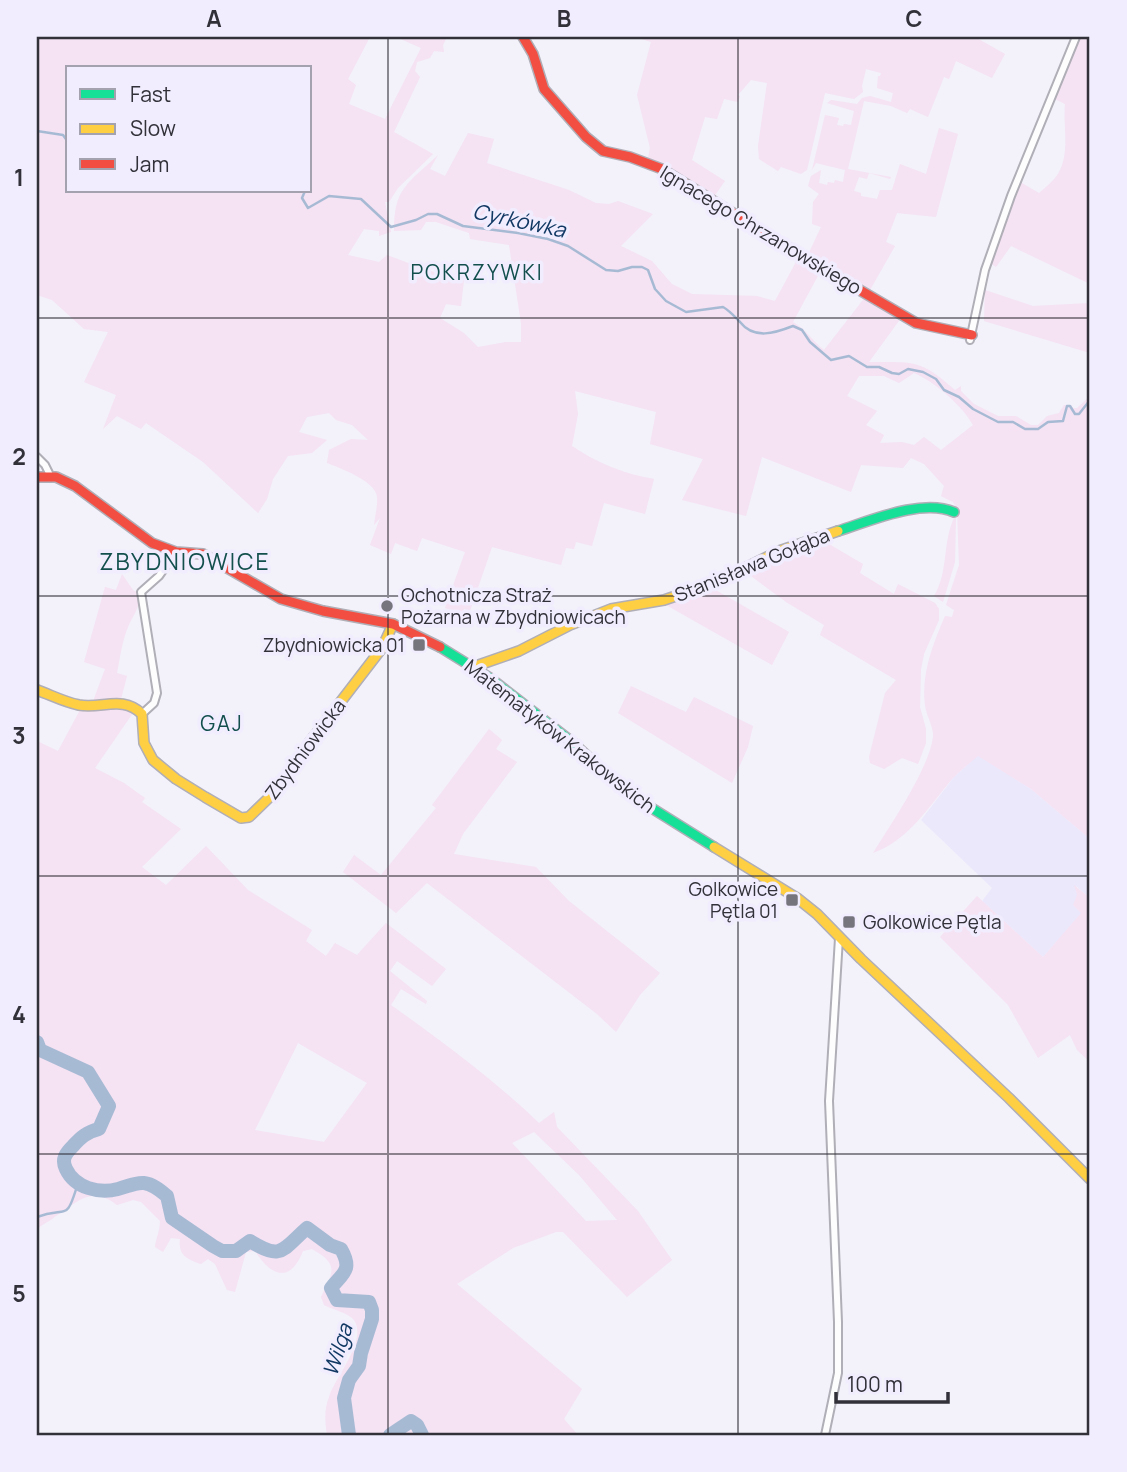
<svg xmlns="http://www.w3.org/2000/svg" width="1127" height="1472" viewBox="0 0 1127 1472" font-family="Manrope,sans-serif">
<rect width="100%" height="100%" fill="#f3f1fa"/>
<path fill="#ece8fc" d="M978,755L1031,789L1090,839V898L1076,886L1082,913L1043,957L982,901L992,888L921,820L954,777Z"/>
<path fill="#f5e2f3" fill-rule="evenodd" d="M37,37H370L348,79L356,85L349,104L385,119L421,48L396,37H447L443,45L444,52L434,51L430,58L417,62L415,71L420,77L394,132L433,154L398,188L389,202H385L391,232L379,236V231L364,229L348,255L379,262L387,255L427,270L464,280L461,306L446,304L440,318L464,333L478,347L506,342H521V323L509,245L470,239L469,233L436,222H426L421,230L394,231C394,187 408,184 438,155L430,169L445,176L468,133L494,139L487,163L569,190L596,203L609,204L618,201L653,214L621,246L652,261L672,284L692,294L757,296L775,301L797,260L820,272L793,322C807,330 812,341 824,350L866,296L901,318L869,362C914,362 920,359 955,390L961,386V391L974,404L998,416H1016L1031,425H1038L1047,416L1059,413L1064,405H1071L1073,408H1077L1090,396V839L1031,789L978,756C970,763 961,770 953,778C929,806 909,840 873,853C891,824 929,769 933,737C934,727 926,715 925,705C921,674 933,644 945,616L952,617L954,610L946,605L959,565L957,509L953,502L941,496L944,486L924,464L911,458L903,468L861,465L851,492L762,457L746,516L682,500L703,459L650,444L656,412L575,391L578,414L572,446C597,463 624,474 654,479L645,514L604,503L592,546L576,542L574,549L566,548L561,565L492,547L470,611L464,609L462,614L445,608L465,552L422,538L417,551L395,543L391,554L370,545L380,518L374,525C375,516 378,505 377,497C376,481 340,468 327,463L329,450L351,439L368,440L352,425L336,420L329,413L307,417L299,432L327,440L312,453L288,456L273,479L267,499L258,513L203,462L146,423L141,429L117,416L103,429L116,395L84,382L108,332L84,329L52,300L37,295ZM68,68H310V191H68ZM914,373C935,382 962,405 973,425L941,450L924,437L914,445L902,442L880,443L884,435L866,425L877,411L847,396L859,376H884L899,383Z
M635,37H975L1005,54L992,78L956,61L949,79L944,77L928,117L910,109L907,113L891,106L864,101L848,169L891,177L890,179L869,173L867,179L859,177L854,191L861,193V196L877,199L880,190H892L900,164L926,174L939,128L958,134L936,217L897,213L886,242L895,246L870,290L807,257L821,227L812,224L813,202L819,194L808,186L811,176L821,170L819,183L827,185L828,182L834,183L835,180L843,182L845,170L816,163L812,170L825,115L839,118L837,125L843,126L844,124L851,125L854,111L827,103L831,100L857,104L862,98L870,96L891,102L893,93L877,88L878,76H880L881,73L866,69L862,86L863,92L854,99L825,93L807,170L801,174L781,167L778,171L759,159L758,146L767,83L751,80L738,95L740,96L738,102L724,99L717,119L705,117L692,160L725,181L713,198L683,176L648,158L650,148L637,95L651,42Z
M1081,37H1090V284L1011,246L996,267L990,263L1020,182L1039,193C1046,187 1055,180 1059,172C1070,153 1063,125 1065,104L1055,99Z
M985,290L1033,306L1090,303V353L984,321Z
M955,516L956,517L955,562L943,602L934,596C949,572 942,541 955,516Z
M822,540L863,564L860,573L894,594L898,584L935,603L939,609V620L924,654L921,669L920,707L926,729V743L918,764L902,758L884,769L870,763L869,757L885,693L896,680L820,635L824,625L786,602L747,573L798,548Z
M122,574L133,590L140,594C140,608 133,615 128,627C122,641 120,658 117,673L127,676L121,699L92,704L105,669L84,662L105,587L116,590Z
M712,588L789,632L772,665L666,605Z
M631,686L686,712L694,697L753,726L748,747L732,783L618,713Z
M122,704L135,710L95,768L124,783L145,798L142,802L181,829L142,867L166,885L206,846L248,890L312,930L306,941L326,956L335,943L357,955L386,923L446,969L432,986L397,961L390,971L427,1001L426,1004L401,989L391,1005C443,1042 493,1079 539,1123L554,1112L557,1127L638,1211L672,1260L627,1297L563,1232H556L513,1248L457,1284L582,1389L564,1419L578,1435H327C325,1422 324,1410 329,1397C335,1377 368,1340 354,1320C347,1312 333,1310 324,1305L321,1297C332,1273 341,1265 312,1249L303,1251C290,1284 271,1276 255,1251L246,1252L235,1292L227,1290L215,1264L208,1259L201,1264C187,1259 178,1255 180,1239L171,1238L163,1252L155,1247C156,1238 160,1231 160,1221L141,1202L133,1200L117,1205C92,1185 78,1201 56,1216C50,1221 43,1224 37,1229V741L58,751L80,710ZM298,1043L367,1083L324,1142L255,1130ZM534,1132L579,1175L617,1220L586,1221L512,1143Z
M489,729L502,740L496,749L517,762L463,834L454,854L536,867L569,901L660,973L640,995L616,1032L597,1014L427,883L396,913L343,872L354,855L381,875L436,808L432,805Z
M1074,885L1090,898V1062L1077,1050L1070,1035L1038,1058L1008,1005L940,937L977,896L1043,957L1081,913L1073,905L1077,895Z"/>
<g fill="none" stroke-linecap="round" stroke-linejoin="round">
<path stroke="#a7bad4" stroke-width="2.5" d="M37,131L63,135L68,142
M310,170V176
M305,191L302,198L308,208L329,196L361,199L391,227L416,220L428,214H437L463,226L518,233L548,239L568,246L606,270L618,271L632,267H642L648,270L655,289L666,301L686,312L723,307C730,311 734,316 740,322C754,340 775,333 793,326L802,330L810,342L831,360L849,356L867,367H879L892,373L899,374L908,369L923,372L936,379L944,390L959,397L973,409L998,422H1013L1025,429H1038L1048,422L1063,421L1067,406H1070L1075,414H1079L1090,400
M37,1217C68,1206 66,1223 78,1183"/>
<path stroke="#a7bad4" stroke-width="14" d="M37,1042L40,1050L88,1072L109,1106L99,1129C87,1132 81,1137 73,1146C66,1153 61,1159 66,1169C75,1188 99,1194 118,1189C127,1187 135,1182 144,1183C153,1184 161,1191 167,1196L172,1218L213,1246L222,1251H236L250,1241C282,1261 282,1250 307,1228L330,1245L341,1249C353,1270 343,1273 331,1288L337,1300L369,1302L372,1310V1319L361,1353L359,1366L349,1380L344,1398L349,1435
M390,1435L411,1421L417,1425L422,1435"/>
<defs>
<path id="street" d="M970,340L985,270L1011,196L1076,37
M37,457L45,465L50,475
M142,714L154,703L157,693L141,592L159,576L176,552
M825,1435L838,1373V1322L829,1101L839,938"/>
<path id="fast" d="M838,531C870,521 922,498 954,512
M440,647L490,678L572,742L626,792L714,847"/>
<path id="slow" d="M473,667L519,651L570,625L611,609L664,600L717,582L779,551L838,531
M37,690C51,695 64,702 79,705C102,709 123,695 142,714L144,743L153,760L176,779L205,797L241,818L249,817L281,786L309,743L382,648L393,624
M714,847L797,898L817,914L861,959L1009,1098L1090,1179"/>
<path id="jam" d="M523,37L533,54L544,89L586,137L603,151L630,157L662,169L810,261L916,323L972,335
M37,477H56L75,486L152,543L176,552L203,554L281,599L323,611L393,624L440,647"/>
</defs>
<use href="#street" stroke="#b0aeb6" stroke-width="10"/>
<use href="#fast" stroke="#b0aeb6" stroke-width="12"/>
<use href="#slow" stroke="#b0aeb6" stroke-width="12"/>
<use href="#jam" stroke="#b0aeb6" stroke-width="12"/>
<use href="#street" stroke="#fdfdfe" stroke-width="6"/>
<use href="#fast" stroke="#16e098" stroke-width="9"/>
<use href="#slow" stroke="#ffcf43" stroke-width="9"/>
<use href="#jam" stroke="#f24e42" stroke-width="9"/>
</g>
<path fill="none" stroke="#323139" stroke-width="2" stroke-opacity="0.55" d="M388,37V1435M738,37V1435M37,318H1090M37,596H1090M37,876H1090M37,1154H1090"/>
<g fill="#76747d" stroke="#f1edfe" stroke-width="2.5">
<circle cx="387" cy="606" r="7"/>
<rect x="412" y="638" width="14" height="14" rx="3.5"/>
<rect x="785" y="893" width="14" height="14" rx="3.5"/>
<rect x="842" y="915" width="14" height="14" rx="3.5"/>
</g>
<g text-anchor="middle" stroke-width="7" stroke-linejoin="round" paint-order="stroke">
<g font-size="19" fill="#323139" stroke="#f1edfe">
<text transform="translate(761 230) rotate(31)" y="7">Ignacego Chrzanowskiego</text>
<text transform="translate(752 565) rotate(-22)" y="7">Stanisława Gołąba</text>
<text transform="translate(560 736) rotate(38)" y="7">Matematyków Krakowskich</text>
<text transform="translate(305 749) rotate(-53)" y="7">Zbydniowicka</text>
</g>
<g font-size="19" fill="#323139" stroke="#f1edfe" text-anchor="start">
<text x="401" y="602">Ochotnicza Straż<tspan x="401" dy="22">Pożarna w Zbydniowicach</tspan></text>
<text x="405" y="652" text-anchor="end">Zbydniowicka 01</text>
<text x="778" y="896" text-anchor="end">Golkowice<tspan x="778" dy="22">Pętla 01</tspan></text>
<text x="863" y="929">Golkowice Pętla</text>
</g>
<g font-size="21" font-style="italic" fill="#103863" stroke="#f1edfe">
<text transform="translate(519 221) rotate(12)" y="7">Cyrkówka</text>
<text transform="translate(338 1350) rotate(-72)" y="7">Wilga</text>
</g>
<g font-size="21" letter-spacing="2" fill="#124f4d" stroke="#f1edfe">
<text x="477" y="280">POKRZYWKI</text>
<text x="222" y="731">GAJ</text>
</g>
<g font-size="23" letter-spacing="2" fill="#124f4d" stroke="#f1edfe">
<text x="185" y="570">ZBYDNIOWICE</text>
</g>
</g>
<rect width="1127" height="1472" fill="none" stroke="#f1edfe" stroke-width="77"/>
<rect x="66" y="66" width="245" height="126" fill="#f1edfe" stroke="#a5a2af" stroke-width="2"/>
<rect x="80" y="89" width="35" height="10" fill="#16e098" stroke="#a5a2af" stroke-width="2"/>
<text x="130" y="102" font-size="21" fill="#323139">Fast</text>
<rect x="80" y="124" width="35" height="10" fill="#ffcf43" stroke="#a5a2af" stroke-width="2"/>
<text x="130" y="136" font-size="21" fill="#323139">Slow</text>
<rect x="80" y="159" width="35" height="10" fill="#f24e42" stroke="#a5a2af" stroke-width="2"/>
<text x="130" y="172" font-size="21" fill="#323139">Jam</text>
<path d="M836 1392v10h112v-10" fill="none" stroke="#323139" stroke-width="3.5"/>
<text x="847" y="1392" font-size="21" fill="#323139" stroke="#f1edfe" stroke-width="5" paint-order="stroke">100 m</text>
<rect x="38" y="38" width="1050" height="1396" fill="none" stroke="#323139" stroke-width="2.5"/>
<g font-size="23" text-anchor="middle" font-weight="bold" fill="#323139">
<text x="214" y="27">A</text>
<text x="564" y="27">B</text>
<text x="914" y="27">C</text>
<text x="19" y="186">1</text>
<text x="19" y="465">2</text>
<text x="19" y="744">3</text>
<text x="19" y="1023">4</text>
<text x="19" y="1302">5</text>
</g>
</svg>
